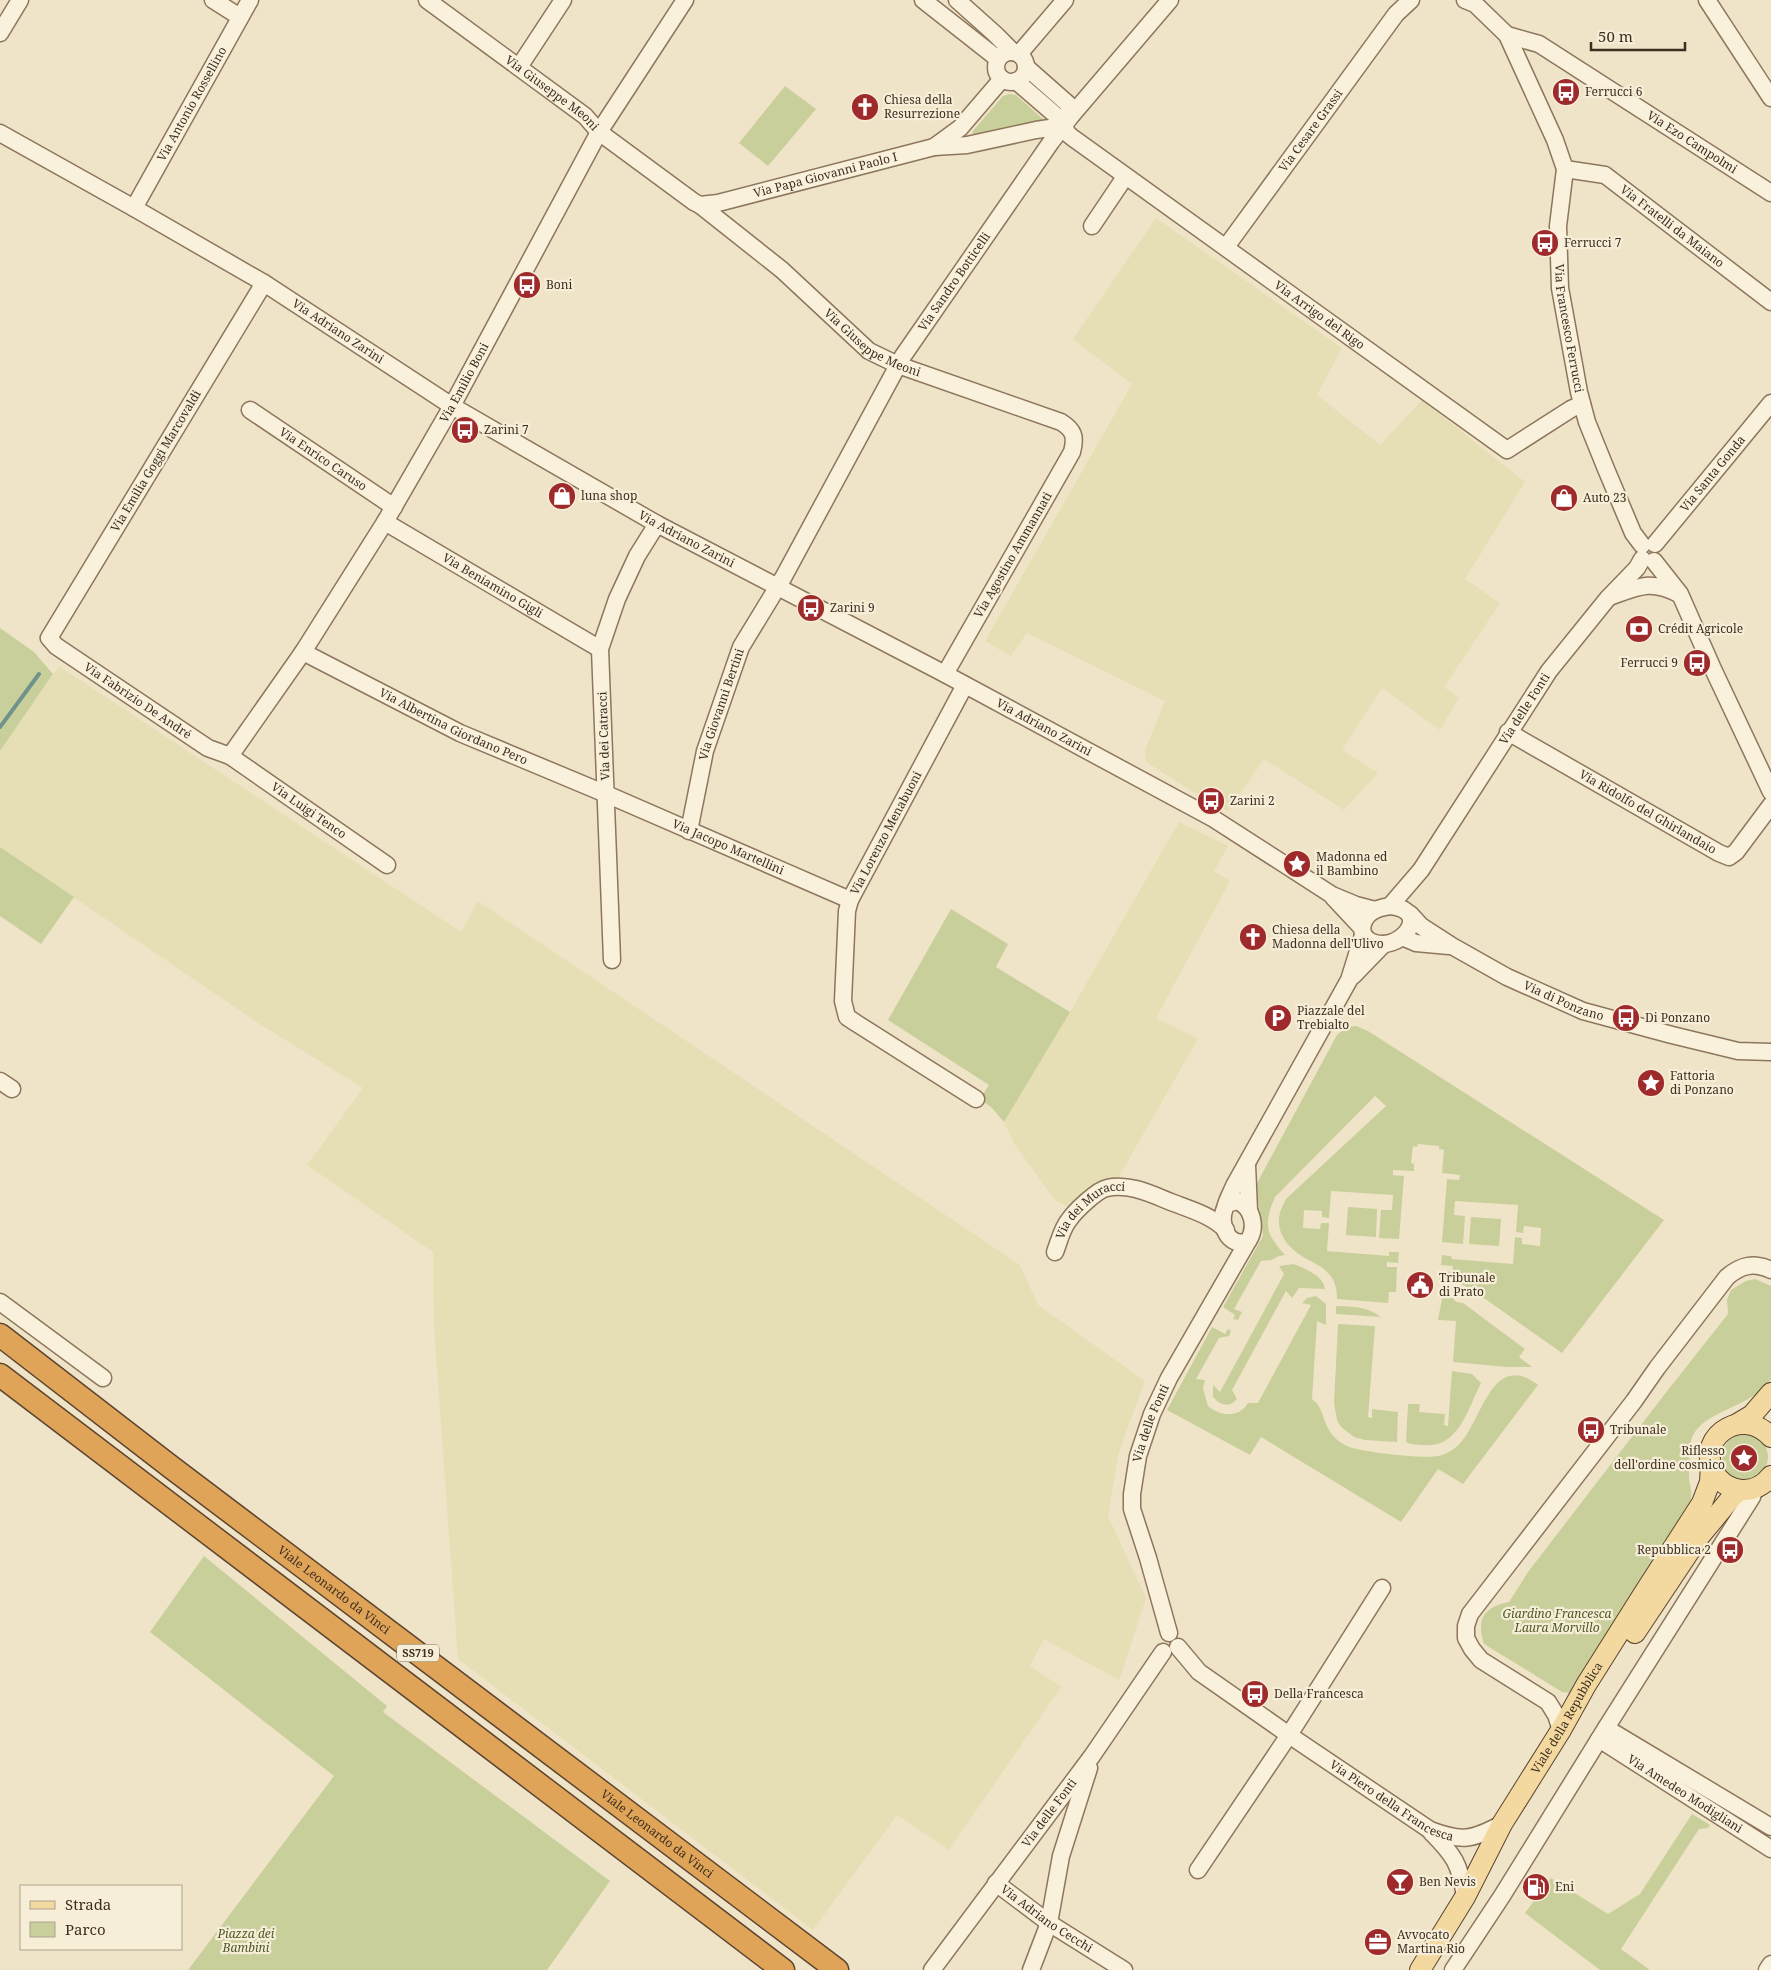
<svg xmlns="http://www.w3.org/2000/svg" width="1771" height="1970" viewBox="0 0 1771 1970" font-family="'Noto Serif',serif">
<rect width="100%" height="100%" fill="#f0e4c8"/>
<path fill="#e6deb5" d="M1156,218L1342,348L1317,395L1380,445L1422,400L1525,482L1465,579L1500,603L1444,687L1459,698L1440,730L1382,688L1342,750L1378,773L1344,810L1264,759L1228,811L1190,790L1146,762L1145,750L1165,701L1027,633L1011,656L985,641L1132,384L1073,339Z
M59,666L461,932L478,901L1020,1265L1038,1305L1145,1381L1119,1452L1108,1516L1146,1598L1119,1680L1044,1639L1030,1666L1061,1687L949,1850L897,1815L813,1930L458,1659L434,1327L433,1252L307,1165L363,1088L258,1023L0,847V751Z
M1179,822L1228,846L1214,871L1230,881L1156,1018L1198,1039L1118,1178L1100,1181L1068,1207L1055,1200L1015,1145L1004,1122L1070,1012Z"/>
<path fill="#c9cf9b" d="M785,86L816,109L768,166L739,143Z
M1009,94L1016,95L1044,120L975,136L972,132L1003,96Z
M0,628L34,652L53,674L0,751Z
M0,847L74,897L41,944L0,916Z
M951,909L1008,944L996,967L1070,1012L1004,1122L992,1108L980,1099L989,1085L888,1020Z
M1356,1026L1368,1031L1664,1220L1562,1353L1474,1291L1461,1284H1439L1440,1271L1452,1272L1453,1266L1441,1265L1442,1255L1451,1256L1452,1259L1513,1264L1515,1237L1522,1238V1244L1540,1246L1541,1228L1524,1226L1523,1233L1516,1232L1518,1205L1455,1201L1454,1215L1465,1216L1463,1244L1442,1242L1447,1179L1459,1180L1460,1175L1442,1173L1444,1150L1439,1149V1146L1418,1144L1417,1147L1413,1146L1411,1163L1414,1164V1171L1393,1170V1175L1404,1176L1399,1239L1379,1238L1381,1210H1392L1393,1195L1331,1191L1329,1218L1322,1217V1211L1304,1210L1303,1228L1320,1229L1321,1223H1329L1327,1251L1389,1256V1252H1399L1398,1263L1387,1262V1267H1397L1396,1292H1389L1388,1303L1337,1299C1337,1288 1335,1279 1326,1271C1320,1265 1310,1261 1303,1257C1280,1242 1271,1222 1287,1198L1386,1106L1375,1096L1275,1197C1263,1225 1266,1234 1285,1255L1279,1256L1271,1260L1261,1261L1234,1309L1242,1312L1238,1320L1233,1319L1235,1315L1223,1307L1263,1236L1256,1185L1337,1035L1346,1027Z
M1348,1207L1377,1209L1376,1237L1346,1235Z
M1471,1217L1501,1219L1499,1246L1469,1244Z
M1294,1264C1305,1269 1323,1275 1325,1289L1299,1288L1292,1298L1286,1291L1232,1390L1237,1399C1229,1408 1221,1406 1213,1397V1385L1220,1392L1284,1274L1279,1266Z
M1755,1279L1771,1286V1379C1754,1408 1699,1410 1691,1441C1690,1444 1689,1475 1689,1479C1690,1488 1693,1492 1690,1501L1582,1676L1570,1693L1562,1692L1484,1644C1476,1619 1484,1607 1509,1602L1528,1572L1664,1395L1728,1314L1727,1300L1731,1290L1746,1281Z
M1443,1293L1449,1294L1456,1302L1463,1303L1525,1349L1519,1357L1532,1367H1507L1453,1362L1456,1321L1438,1320Z
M1316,1296L1326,1304V1325L1317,1321L1312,1399C1328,1410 1319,1432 1347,1446C1359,1452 1424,1459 1438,1456C1444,1455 1451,1451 1455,1448C1482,1428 1489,1348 1538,1385L1463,1484L1438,1469L1401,1522L1261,1437L1250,1455L1167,1410L1212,1327L1225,1334L1228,1329L1231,1331L1229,1336L1219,1338L1196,1379L1205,1380L1203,1388L1208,1406C1220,1416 1238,1419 1248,1403H1258L1311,1305L1302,1303L1307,1298Z
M1336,1306C1353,1307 1367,1306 1381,1317L1336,1314Z
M1338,1324L1375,1326L1368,1417L1372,1418V1409L1398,1412L1397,1442L1365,1440L1354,1437L1341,1427L1337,1420L1334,1403Z
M1452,1371L1472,1374L1481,1383C1468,1408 1459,1448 1425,1445C1418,1445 1412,1445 1406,1442L1408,1404H1420L1419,1412L1445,1414L1444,1425L1448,1426Z
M1722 1457a23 23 0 1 1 46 0a23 23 0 1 1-46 0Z
M204,1556L387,1706L383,1712L610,1881L547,1970H188L334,1776L150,1632Z
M1692,1814L1710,1825L1708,1828L1699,1829L1621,1949L1650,1970H1600L1525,1913L1551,1878L1608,1914L1640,1894Z"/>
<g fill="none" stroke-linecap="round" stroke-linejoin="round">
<path stroke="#6f938a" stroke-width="4" d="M0,727L39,674"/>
<defs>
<g id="minor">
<path d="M213,0L240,17"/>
<path id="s1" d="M427,0L585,116L599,132L694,202L700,205L718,203L934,147L967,145L1036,130L1064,126"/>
<path d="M923,0L998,59"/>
<path d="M957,0L995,34L1013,52"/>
<path id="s2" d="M1465,0L1475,4L1507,35L1555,140L1565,169L1558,226L1560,288L1579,392L1587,422L1606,469L1633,533L1642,545"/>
<path d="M1707,0L1771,98"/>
<path d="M0,33L20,0"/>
<path id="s3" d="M1507,35L1539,44L1771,193"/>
<circle cx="1011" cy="67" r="15"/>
<path d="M1019,54L1065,0"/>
<path d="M519,67L563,0"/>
<path d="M1026,67L1068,104L1071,116"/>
<path id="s4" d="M1016,81L1059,118L1068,134L1073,138L1507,450L1571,409L1582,404"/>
<path id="s5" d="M0,133L134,208L264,283L452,406L657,524L945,674L1214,819L1332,895L1356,905L1375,910"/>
<path d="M934,147L960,128L1002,79"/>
<path id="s6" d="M1565,169L1605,175L1771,302"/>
<path id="s7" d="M700,205L782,270L869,351L898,365L1061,422C1074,430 1076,437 1072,452L945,674"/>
<path id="s8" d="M134,208L250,0"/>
<path d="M1092,226L1125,177"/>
<path id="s9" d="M1226,247L1396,14L1411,0"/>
<path id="s10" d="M264,283L49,638L56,646L208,748L230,756L387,865"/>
<path id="s11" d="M250,410L394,507"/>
<path id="s12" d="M385,522L600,649"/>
<path id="s13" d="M1655,544L1771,403"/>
<path d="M1654,561L1680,594L1713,669L1771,792"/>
<path d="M1612,596C1640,586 1651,580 1679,594"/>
<path id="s14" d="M303,652L460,733L606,794L850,900"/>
<path d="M965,685L850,900L847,911L843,1001L847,1017L856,1023L976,1099"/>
<path id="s15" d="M1508,732L1719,853L1729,857L1736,852L1771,805"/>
<path id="s16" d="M230,756L303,652L385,522L452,406L599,132L685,0"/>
<path id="s17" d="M689,831L705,751L741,647L783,578L903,356L1051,142L1071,116L1170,0"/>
<path d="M1333,897L1362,928"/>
<path id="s18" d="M1390,906L1421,870L1549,671L1608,598L1637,568L1642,559"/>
<path d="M1390,906C1435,911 1398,956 1370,941C1356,933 1363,916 1375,910C1379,908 1385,907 1390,906Z"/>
<path id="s19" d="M1410,914L1421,926L1452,946L1507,977L1583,1011L1672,1035L1738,1051L1771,1052"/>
<path d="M1402,937L1416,943L1449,946"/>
<path d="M612,960L600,649L617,599L637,556L657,524"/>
<path d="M1353,976L1384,944"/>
<path d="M0,1081L12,1089"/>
<path d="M1247,1165L1249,1210"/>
<path d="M1227,1204L1237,1201C1253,1207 1257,1228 1248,1241C1228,1249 1218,1223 1225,1208C1227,1200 1231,1193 1234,1186L1349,980L1363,935"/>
<path id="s20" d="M1055,1252C1059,1242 1062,1228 1069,1220C1075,1211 1097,1190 1107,1188C1129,1183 1151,1194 1171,1202C1189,1209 1211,1215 1226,1230"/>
<path d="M0,1302L103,1378"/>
<path id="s21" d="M1169,1633L1148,1558L1132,1509V1494L1138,1456L1152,1414L1169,1378L1248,1241"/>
<path id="s22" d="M1178,1647L1199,1672L1289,1735L1430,1830C1462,1842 1472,1840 1502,1824"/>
<path d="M1606,1728L1771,1827"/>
<path d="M1561,1730L1556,1715L1548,1702L1481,1660L1472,1649L1466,1638V1626L1470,1614L1634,1401L1657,1368L1727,1277C1741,1265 1754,1262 1771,1270"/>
<path id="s23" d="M1599,1739L1771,1849"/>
<path d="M1431,1832C1454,1855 1460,1864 1465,1897"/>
<path d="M1198,1870L1289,1735L1382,1588"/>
<path id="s24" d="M996,1883L1049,1923L1124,1970"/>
<path id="s25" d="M932,1970L1092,1756L1163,1652"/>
<path d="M1031,1970L1049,1923L1061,1856L1089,1768"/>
<path d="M1453,1970L1502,1896L1606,1728L1752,1497L1755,1488"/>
<path d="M1767,1970L1771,1964"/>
</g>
<g id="major">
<path d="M1737,1424L1752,1415L1771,1393"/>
<path d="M1771,1437C1740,1403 1690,1442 1718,1478C1724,1485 1732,1489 1741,1490C1753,1491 1764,1485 1771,1476"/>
<path d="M1635,1633L1699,1537L1732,1497L1740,1490"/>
<path id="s26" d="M1420,1970L1465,1897L1502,1824L1561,1730L1586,1685L1644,1593L1702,1503L1710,1482L1711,1465"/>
</g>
<g id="highway">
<path id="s27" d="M0,1335L171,1467L837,1970"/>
<path d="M0,1375L783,1970"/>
</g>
</defs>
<use href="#minor" stroke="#8d765c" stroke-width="19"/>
<use href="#major" stroke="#5b4430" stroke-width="22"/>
<use href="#highway" stroke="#5b4430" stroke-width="25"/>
<use href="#minor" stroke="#faf1dc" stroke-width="16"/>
<use href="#major" stroke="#f3d9a0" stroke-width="20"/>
<use href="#highway" stroke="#e0a458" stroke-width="22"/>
</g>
<defs>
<symbol id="bus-disc" viewBox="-11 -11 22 22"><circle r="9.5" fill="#9e2a2b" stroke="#f7eed8"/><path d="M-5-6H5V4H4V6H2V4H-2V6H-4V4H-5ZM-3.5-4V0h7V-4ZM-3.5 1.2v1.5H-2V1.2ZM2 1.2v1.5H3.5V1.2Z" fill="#fff"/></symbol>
<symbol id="church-disc" viewBox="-11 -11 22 22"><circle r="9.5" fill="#9e2a2b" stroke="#f7eed8"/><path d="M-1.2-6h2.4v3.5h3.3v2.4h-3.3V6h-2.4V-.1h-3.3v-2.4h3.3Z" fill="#fff"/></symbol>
<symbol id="shop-disc" viewBox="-11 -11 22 22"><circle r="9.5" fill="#9e2a2b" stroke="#f7eed8"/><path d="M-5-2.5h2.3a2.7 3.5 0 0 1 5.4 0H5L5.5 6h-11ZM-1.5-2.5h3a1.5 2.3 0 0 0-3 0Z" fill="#fff"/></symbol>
<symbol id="bank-disc" viewBox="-11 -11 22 22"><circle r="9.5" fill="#9e2a2b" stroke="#f7eed8"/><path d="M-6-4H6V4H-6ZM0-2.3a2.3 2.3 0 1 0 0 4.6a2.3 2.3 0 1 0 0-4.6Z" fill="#fff"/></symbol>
<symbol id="sight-disc" viewBox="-11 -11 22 22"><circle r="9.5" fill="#9e2a2b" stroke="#f7eed8"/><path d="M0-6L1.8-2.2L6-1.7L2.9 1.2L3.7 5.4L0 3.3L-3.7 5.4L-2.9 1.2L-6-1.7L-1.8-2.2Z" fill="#fff"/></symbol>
<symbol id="parking-disc" viewBox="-11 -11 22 22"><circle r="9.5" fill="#9e2a2b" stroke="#f7eed8"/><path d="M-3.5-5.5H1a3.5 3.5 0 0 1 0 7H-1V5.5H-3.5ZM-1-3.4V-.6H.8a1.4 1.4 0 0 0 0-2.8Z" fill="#fff"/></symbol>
<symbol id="civic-disc" viewBox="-11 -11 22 22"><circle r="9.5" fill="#9e2a2b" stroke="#f7eed8"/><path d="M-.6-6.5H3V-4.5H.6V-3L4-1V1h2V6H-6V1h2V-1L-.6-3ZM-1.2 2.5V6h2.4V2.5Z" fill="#fff"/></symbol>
<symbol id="bar-disc" viewBox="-11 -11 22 22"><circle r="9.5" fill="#9e2a2b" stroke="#f7eed8"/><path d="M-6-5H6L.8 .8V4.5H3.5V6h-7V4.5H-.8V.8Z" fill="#fff"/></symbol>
<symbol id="fuel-disc" viewBox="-11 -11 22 22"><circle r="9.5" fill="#9e2a2b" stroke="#f7eed8"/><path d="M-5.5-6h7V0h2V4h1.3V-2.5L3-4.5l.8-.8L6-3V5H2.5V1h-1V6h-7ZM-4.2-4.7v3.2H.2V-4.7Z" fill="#fff"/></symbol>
<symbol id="office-disc" viewBox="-11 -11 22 22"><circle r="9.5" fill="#9e2a2b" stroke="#f7eed8"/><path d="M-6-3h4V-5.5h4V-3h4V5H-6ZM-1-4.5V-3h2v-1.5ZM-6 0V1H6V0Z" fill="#fff"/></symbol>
</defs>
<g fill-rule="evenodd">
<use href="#bus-disc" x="1550" y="76" width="32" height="32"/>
<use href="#church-disc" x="849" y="91" width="32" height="32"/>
<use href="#bus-disc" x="1529" y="227" width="32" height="32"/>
<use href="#bus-disc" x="511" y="269" width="32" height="32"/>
<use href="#bus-disc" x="449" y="414" width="32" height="32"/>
<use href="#shop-disc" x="546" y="480" width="32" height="32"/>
<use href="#shop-disc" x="1548" y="482" width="32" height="32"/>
<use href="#bus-disc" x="795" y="592" width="32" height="32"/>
<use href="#bank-disc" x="1623" y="613" width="32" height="32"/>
<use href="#bus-disc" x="1681" y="647" width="32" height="32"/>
<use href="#bus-disc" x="1195" y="785" width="32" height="32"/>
<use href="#sight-disc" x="1281" y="848" width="32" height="32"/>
<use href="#church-disc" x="1237" y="921" width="32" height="32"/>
<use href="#parking-disc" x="1262" y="1002" width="32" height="32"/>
<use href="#bus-disc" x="1610" y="1002" width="32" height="32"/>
<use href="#sight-disc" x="1635" y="1067" width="32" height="32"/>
<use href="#civic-disc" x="1404" y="1269" width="32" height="32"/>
<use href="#bus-disc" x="1575" y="1414" width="32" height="32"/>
<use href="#sight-disc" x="1728" y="1442" width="32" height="32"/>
<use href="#bus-disc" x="1714" y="1534" width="32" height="32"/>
<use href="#bus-disc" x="1239" y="1678" width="32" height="32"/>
<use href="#bar-disc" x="1384" y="1866" width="32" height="32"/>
<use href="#fuel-disc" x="1520" y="1871" width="32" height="32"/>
<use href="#office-disc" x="1362" y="1926" width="32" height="32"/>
</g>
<g text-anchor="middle" stroke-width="4.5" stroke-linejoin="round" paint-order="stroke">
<rect fill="#f7eed8" stroke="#756857" stroke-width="1" x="397" y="1644.5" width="42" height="17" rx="4"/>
<g font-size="11" font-weight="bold" fill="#3d2e20">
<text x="418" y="1657">SS719</text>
</g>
<g font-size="12" fill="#3d2e20" stroke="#f7eed8" text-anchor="start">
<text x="1585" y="96">Ferrucci 6</text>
<text x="884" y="104">Chiesa della<tspan x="884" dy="14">Resurrezione</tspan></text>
<text x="1564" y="247">Ferrucci 7</text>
<text x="546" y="289">Boni</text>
<text x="484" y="434">Zarini 7</text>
<text x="581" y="500">luna shop</text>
<text x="1583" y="502">Auto 23</text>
<text x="830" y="612">Zarini 9</text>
<text x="1658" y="633">Crédit Agricole</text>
<text x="1678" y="667" text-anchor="end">Ferrucci 9</text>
<text x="1230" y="805">Zarini 2</text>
<text x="1316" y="861">Madonna ed<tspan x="1316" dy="14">il Bambino</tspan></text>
<text x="1272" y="934">Chiesa della<tspan x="1272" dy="14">Madonna dell'Ulivo</tspan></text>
<text x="1297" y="1015">Piazzale del<tspan x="1297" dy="14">Trebialto</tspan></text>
<text x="1645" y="1022">Di Ponzano</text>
<text x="1670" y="1080">Fattoria<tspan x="1670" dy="14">di Ponzano</tspan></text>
<text x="1439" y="1282">Tribunale<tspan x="1439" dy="14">di Prato</tspan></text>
<text x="1610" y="1434">Tribunale</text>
<text x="1725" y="1455" text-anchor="end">Riflesso<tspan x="1725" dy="14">dell'ordine cosmico</tspan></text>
<text x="1711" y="1554" text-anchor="end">Repubblica 2</text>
<text x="1274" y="1698">Della Francesca</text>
<text x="1419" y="1886">Ben Nevis</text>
<text x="1555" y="1891">Eni</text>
<text x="1397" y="1939">Avvocato<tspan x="1397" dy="14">Martina Rio</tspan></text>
</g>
<g font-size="12" fill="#3d2e20" stroke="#f7eed8">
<text dy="4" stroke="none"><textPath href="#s1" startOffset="156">Via Giuseppe Meoni</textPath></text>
<text dy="4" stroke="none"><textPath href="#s8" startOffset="119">Via Antonio Rossellino</textPath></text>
<text dy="4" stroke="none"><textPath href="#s9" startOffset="144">Via Cesare Grassi</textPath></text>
<text dy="4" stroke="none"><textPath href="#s3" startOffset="215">Via Ezo Campolmi</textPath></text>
<text dy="4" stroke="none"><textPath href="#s1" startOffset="471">Via Papa Giovanni Paolo I</textPath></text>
<text dy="4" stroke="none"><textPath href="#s6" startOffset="125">Via Fratelli da Maiano</textPath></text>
<text dy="4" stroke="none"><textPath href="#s17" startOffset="615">Via Sandro Botticelli</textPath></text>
<text dy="4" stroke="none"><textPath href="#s4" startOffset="385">Via Arrigo del Rigo</textPath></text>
<text dy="4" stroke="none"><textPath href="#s2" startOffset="362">Via Francesco Ferrucci</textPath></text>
<text dy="4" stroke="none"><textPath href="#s5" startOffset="392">Via Adriano Zarini</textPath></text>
<text dy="4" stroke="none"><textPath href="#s7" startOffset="222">Via Giuseppe Meoni</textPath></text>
<text dy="4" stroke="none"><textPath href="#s16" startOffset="441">Via Emilio Boni</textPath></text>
<text dy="4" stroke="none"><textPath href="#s11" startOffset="88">Via Enrico Caruso</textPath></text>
<text transform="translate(156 461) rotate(-59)" y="4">Via Emilia Goggi Marcovaldi</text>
<text dy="4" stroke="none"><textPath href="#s13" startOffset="91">Via Santa Gonda</textPath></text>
<text dy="4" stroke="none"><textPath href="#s5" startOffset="798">Via Adriano Zarini</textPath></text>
<text transform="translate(1013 555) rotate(-60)" y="4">Via Agostino Ammannati</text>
<text dy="4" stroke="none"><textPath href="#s12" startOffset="125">Via Beniamino Gigli</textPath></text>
<text dy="4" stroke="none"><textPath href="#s10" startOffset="524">Via Fabrizio De André</textPath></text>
<text dy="4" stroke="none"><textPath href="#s17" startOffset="131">Via Giovanni Bertini</textPath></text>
<text dy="4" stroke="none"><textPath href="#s18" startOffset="239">Via delle Fonti</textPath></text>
<text dy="4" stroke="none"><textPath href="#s14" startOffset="168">Via Albertina Giordano Pero</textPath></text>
<text dy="4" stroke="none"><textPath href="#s5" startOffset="1202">Via Adriano Zarini</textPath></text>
<text transform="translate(604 736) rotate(-92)" y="4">Via dei Catracci</text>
<text dy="4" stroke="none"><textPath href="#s10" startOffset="728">Via Luigi Tenco</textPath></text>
<text dy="4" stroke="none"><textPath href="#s15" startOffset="161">Via Ridolfo del Ghirlandaio</textPath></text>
<text transform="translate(886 833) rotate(-62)" y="4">Via Lorenzo Menabuoni</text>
<text dy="4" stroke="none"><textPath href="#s14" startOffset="468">Via Jacopo Martellini</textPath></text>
<text dy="4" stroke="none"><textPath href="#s19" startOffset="178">Via di Ponzano</textPath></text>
<text dy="4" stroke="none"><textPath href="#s20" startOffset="59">Via dei Muracci</textPath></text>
<text dy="4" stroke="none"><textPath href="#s21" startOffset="218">Via delle Fonti</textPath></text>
<text dy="4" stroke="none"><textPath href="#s27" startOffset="420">Viale Leonardo da Vinci</textPath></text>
<text dy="4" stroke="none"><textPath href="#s26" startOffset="292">Viale della Repubblica</textPath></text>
<text dy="4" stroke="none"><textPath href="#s23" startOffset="102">Via Amedeo Modigliani</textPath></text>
<text dy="4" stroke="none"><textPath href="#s22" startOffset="265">Via Piero della Francesca</textPath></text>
<text dy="4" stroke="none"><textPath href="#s25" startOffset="196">Via delle Fonti</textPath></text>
<text dy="4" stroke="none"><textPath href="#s27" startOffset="825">Viale Leonardo da Vinci</textPath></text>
<text dy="4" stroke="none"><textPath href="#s24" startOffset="62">Via Adriano Cecchi</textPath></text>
</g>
<g font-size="12" font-style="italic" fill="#4d5a26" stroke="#f7eed8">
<text x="1557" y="1618">Giardino Francesca<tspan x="1557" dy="14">Laura Morvillo</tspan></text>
<text x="246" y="1938">Piazza dei<tspan x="246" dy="14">Bambini</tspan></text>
</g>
</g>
<rect x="20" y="1885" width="162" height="65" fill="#f7eed8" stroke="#ada18e"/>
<rect x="30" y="1901" width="25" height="8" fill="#f3d9a0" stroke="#ada18e"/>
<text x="65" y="1910" font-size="15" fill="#3d2e20">Strada</text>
<rect x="30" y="1922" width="25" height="15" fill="#c9cf9b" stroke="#ada18e"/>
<text x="65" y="1935" font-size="15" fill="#3d2e20">Parco</text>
<path d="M1591 42v8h94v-8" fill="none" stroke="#3d2e20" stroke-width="2.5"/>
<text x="1598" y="42" font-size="15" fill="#3d2e20" stroke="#f7eed8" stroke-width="4" paint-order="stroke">50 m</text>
</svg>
